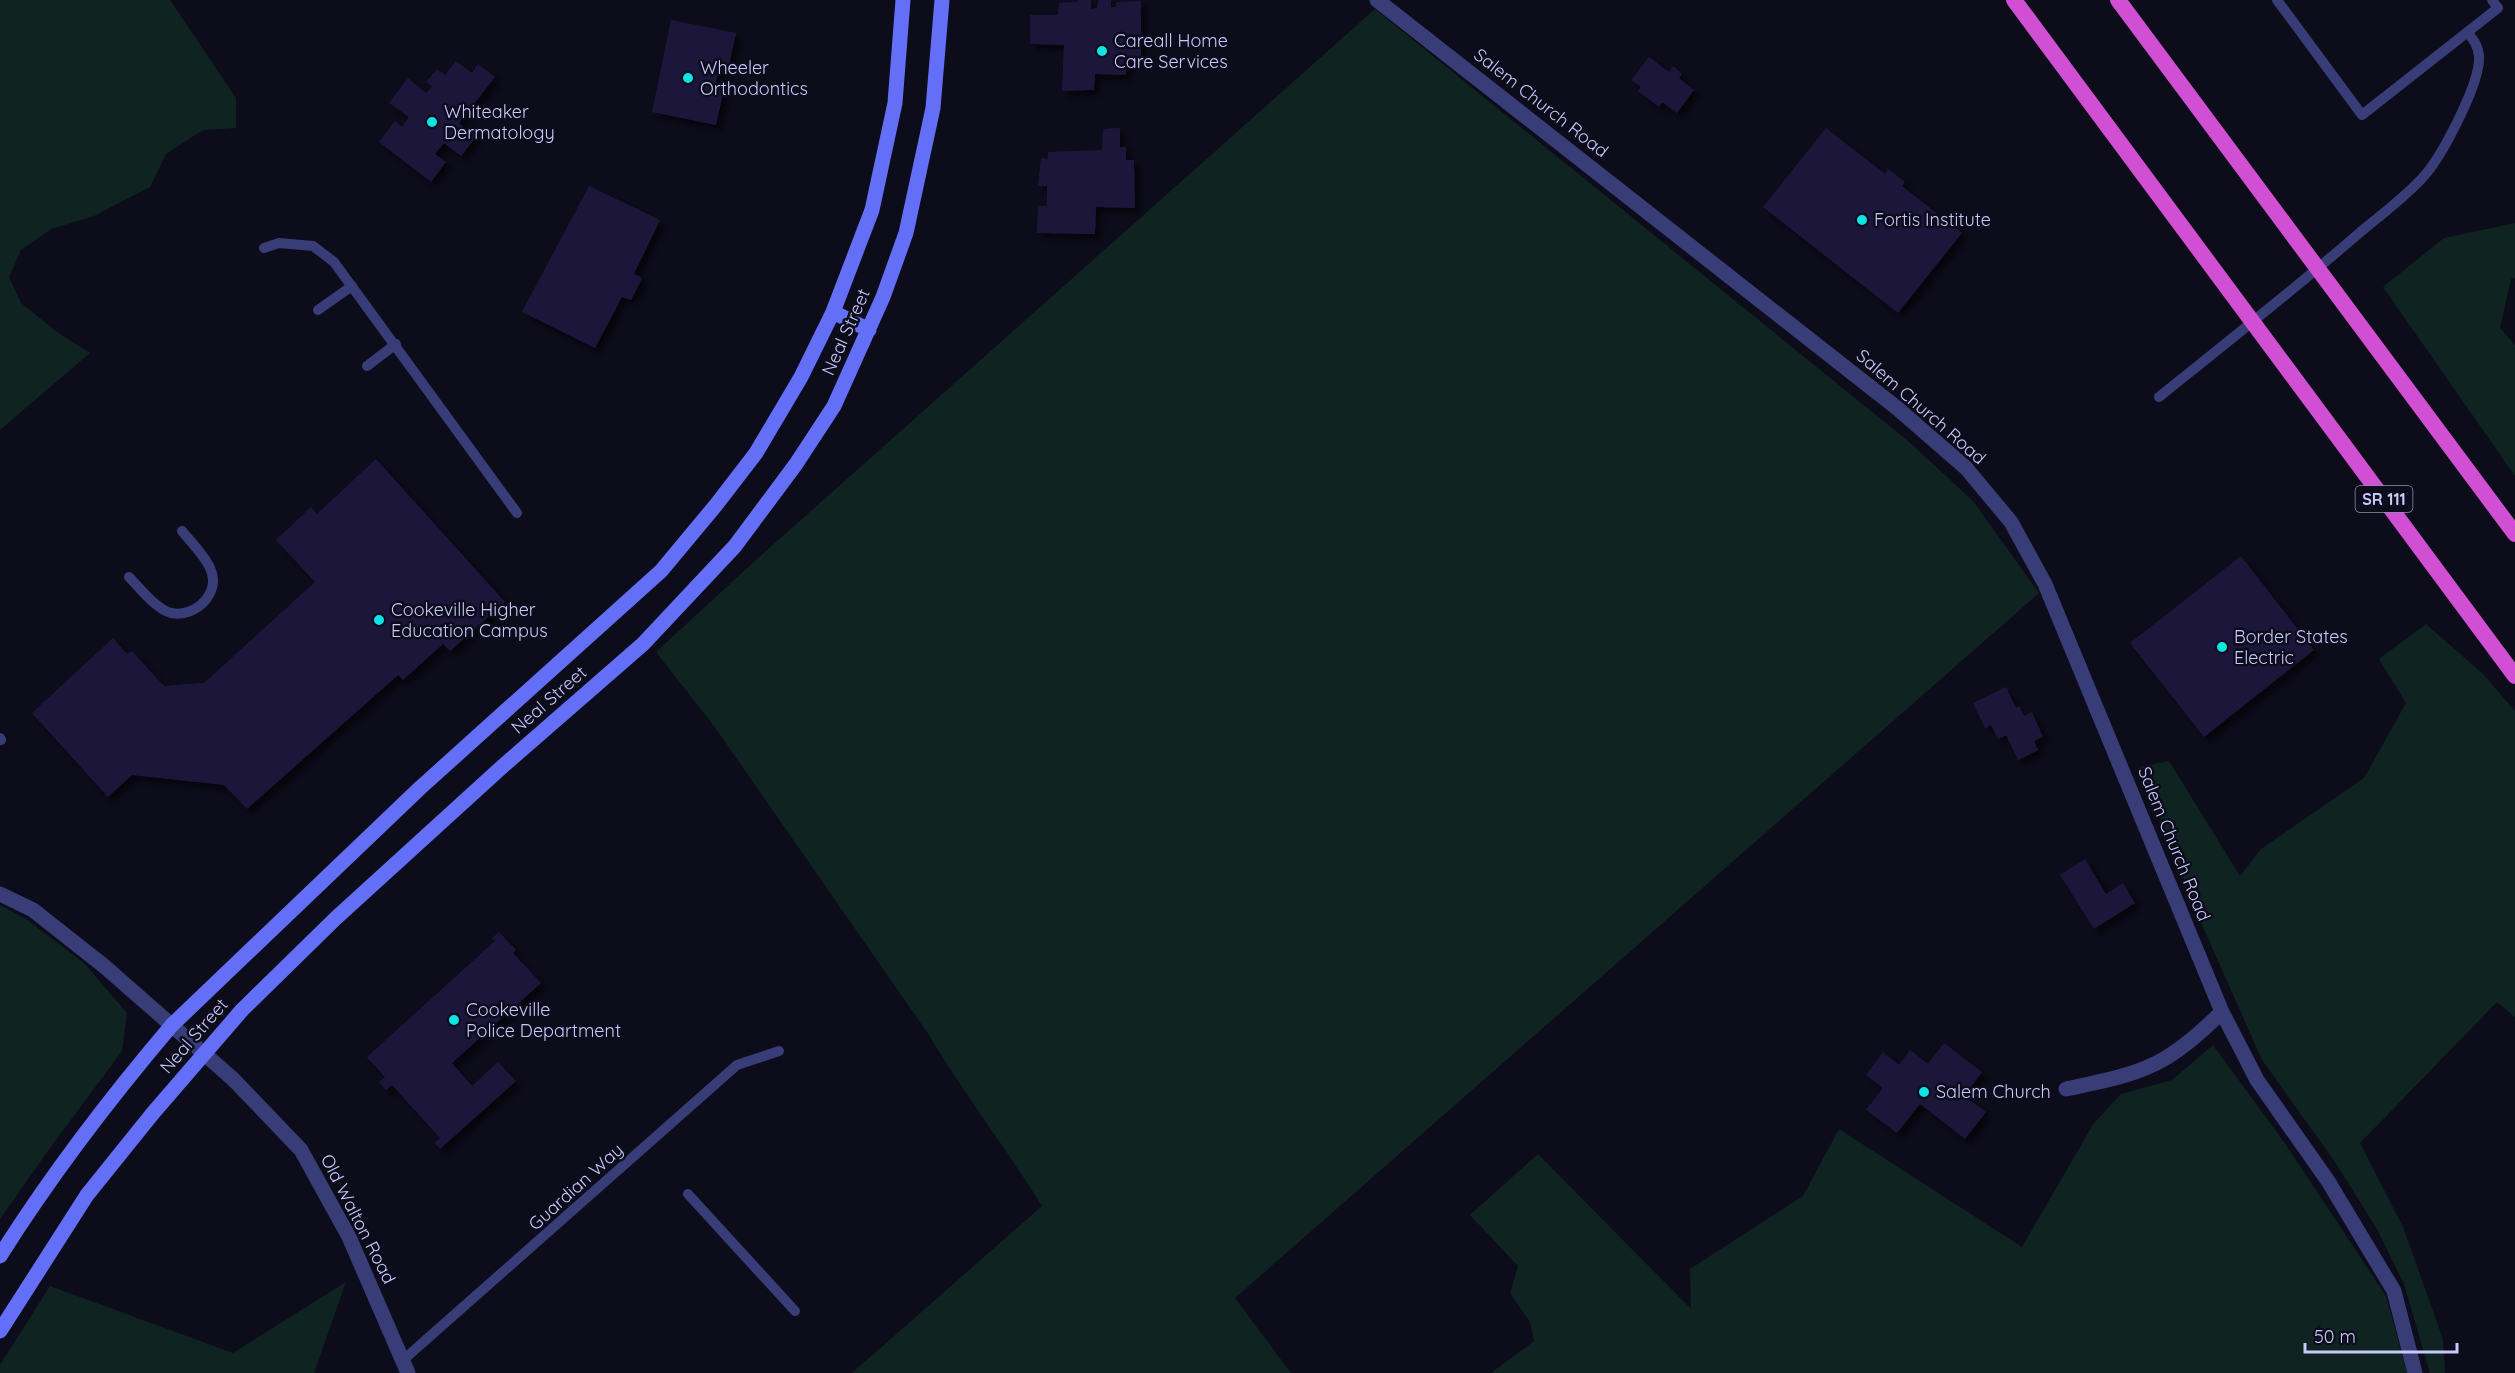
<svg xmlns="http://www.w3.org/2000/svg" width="2515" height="1373" viewBox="0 0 2515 1373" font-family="Quicksand,sans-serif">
<defs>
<filter id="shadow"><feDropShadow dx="5.5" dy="5.5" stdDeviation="3" flood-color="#0009"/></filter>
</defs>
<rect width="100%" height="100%" fill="#0d0c1b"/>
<path fill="#0f2421" d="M0,0H170L236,98V128L203,130L166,154L150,187L94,216L51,229L21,250L9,277L21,303L57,332L90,353L0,430Z
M1375,9L1908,441L1973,501L2039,593L1235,1298L1291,1373H852L1042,1206C1005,1147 963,1092 927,1032L714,726L656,652L757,559Z
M2515,223V278L2511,279L2500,328L2515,345V476L2383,287L2444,238Z
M2426,624L2483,674L2515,711V1017L2497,1002L2360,1143L2403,1227L2443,1339L2445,1373H2430L2404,1284L2377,1229L2333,1159L2262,1060L2199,918L2140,767L2169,761L2240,876L2261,849L2364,778L2406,703L2379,659Z
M0,905L26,919L84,963L127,1013L122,1051L50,1148L0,1219Z
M2213,1045L2284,1142L2386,1296L2407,1373H1491L1534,1341L1530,1322L1510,1293L1518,1266L1470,1215L1538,1154L1691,1309L1690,1269L1803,1196L1839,1129L2022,1247L2094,1123L2121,1094L2172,1080Z
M346,1282L314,1373H0V1365L50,1286L233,1353Z"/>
<path fill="#1c193a" filter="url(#shadow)" d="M1078,0H1091V9L1097,8L1098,0H1111V7H1116V2L1141,1V57L1126,58V75L1095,74L1094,90L1062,91L1064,45L1030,44V15H1058L1059,3L1077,2Z
M671,20L736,33L728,70L719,68L715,87L724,89L716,125L652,112Z
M1649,57L1669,72L1673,66L1682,74L1679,78L1694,90L1677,113L1662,102L1659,107L1638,91L1641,87L1631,80Z
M456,61L472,73L478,64L495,77L459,123L476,137L461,156L444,143L435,154L446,162L431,182L379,142L395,121L402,127L409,117L389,103L408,78L426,93L432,86L426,82L437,69L445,75Z
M1120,128V147H1126V160H1134L1135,208L1096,207L1095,234L1037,233L1038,206H1047V186H1038L1041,158L1048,159V152L1102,150L1103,129Z
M1826,128L1885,174L1888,169L1905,182L1902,186L1962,233L1898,313L1763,207Z
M589,186L660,220L634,274L642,278L631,300L622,297L595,348L522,312Z
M376,459L505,602L450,651L443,644L403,680L398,675L247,809L224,785L132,775L108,797L32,713L113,638L127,654L132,651L164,686L204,683L315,582L276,540L311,507L317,514Z
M2241,556L2314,650L2204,737L2130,643Z
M2006,687L2016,708L2019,706L2024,716L2032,712L2043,737L2034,741L2038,750L2018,760L2006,735L1998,739L1991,725L1985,728L1973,703Z
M2085,859L2106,894L2123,883L2135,903L2094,929L2060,875Z
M499,932L516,950L513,953L541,983L452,1063L472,1086L498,1062L516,1081L440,1149L435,1143L440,1138L392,1085L386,1090L379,1082L385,1077L367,1057L495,941L492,938Z
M1944,1043L1982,1072L1964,1096L1986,1112L1965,1139L1920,1104L1897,1133L1866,1110L1883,1088L1866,1075L1883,1052L1899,1065L1910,1050L1928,1064Z"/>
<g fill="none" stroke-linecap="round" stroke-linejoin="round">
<path stroke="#393d77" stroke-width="10" d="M2277,0L2362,115L2498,8L2492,0
M264,248L279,243L313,246L334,262L517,513
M318,310L352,286
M367,366L396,344
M2159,397C2225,344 2292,291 2357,235C2379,216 2406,197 2425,175C2443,154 2481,82 2479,56C2478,45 2473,39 2467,32
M129,577C140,588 156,609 171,613C196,618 222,592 210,568C204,555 191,542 182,531
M0,738L1,740
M688,1194L795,1311
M402,1361L737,1065L779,1051"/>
<path stroke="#393d77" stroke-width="15" d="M1377,0L1897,408L1966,468L2011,522L2045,584L2222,1012L2257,1080L2328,1181L2394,1291L2415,1373
M0,894L33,910L104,966L233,1079L301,1150L349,1237L408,1373
M2066,1089C2098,1082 2135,1076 2164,1059C2186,1046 2204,1029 2222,1012"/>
<path stroke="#646ff7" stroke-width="15" d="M833,312L869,330
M0,1256C51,1175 110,1098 172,1025L420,788L661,571L716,505L756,453L801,377L833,312L872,210L895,103L903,0
M0,1331L87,1195L153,1113L242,1010L336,918L503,766L643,644L735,546L796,464L834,406L883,297L906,233L933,108L942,0"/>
<path stroke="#d04fd2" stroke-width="16" d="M2014,0L2515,676
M2118,0L2515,534"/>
</g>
<g fill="#0be5e4" stroke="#0d0c1b" stroke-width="2">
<circle cx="1102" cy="51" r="6"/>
<circle cx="688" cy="78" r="6"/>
<circle cx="432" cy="122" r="6"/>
<circle cx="1862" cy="220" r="6"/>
<circle cx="379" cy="620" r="6"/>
<circle cx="2222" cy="647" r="6"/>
<circle cx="454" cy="1020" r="6"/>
<circle cx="1924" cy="1092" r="6"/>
</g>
<g text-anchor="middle" stroke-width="5" stroke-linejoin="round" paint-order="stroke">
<rect fill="#0d0c1b" stroke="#9190b8" stroke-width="1.5" x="2355.5" y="486" width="57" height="26" rx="4.5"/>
<g font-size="16" font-weight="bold" fill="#c9c8fc">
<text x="2384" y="505">SR 111</text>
</g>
<g font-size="18" fill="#c9c8fc" stroke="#0d0c1b" text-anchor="start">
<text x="1114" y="47">Careall Home<tspan x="1114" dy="21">Care Services</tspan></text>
<text x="700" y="74">Wheeler<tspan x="700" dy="21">Orthodontics</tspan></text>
<text x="444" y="118">Whiteaker<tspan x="444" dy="21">Dermatology</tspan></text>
<text x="1874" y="226">Fortis Institute</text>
<text x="391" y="616">Cookeville Higher<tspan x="391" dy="21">Education Campus</tspan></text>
<text x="2234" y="643">Border States<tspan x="2234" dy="21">Electric</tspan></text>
<text x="466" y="1016">Cookeville<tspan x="466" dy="21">Police Department</tspan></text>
<text x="1936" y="1098">Salem Church</text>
</g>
<g font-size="18" fill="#c9c8fc" stroke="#0d0c1b">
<text transform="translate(1541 103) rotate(38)" y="6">Salem Church Road</text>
<text transform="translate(846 332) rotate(-66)" y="6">Neal Street</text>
<text transform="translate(1921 407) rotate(41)" y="6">Salem Church Road</text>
<text transform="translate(549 700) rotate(-41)" y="6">Neal Street</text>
<text transform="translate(2174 844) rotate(68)" y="6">Salem Church Road</text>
<text transform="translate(194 1036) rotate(-49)" y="6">Neal Street</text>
<text transform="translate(576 1187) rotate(-42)" y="6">Guardian Way</text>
<text transform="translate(358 1219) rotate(63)" y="6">Old Walton Road</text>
</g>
</g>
<path d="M2305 1343v9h152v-9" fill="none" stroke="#c9c8fc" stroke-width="3"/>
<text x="2314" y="1343" font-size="18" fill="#c9c8fc" stroke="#0d0c1b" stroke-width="4.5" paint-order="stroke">50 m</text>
</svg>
